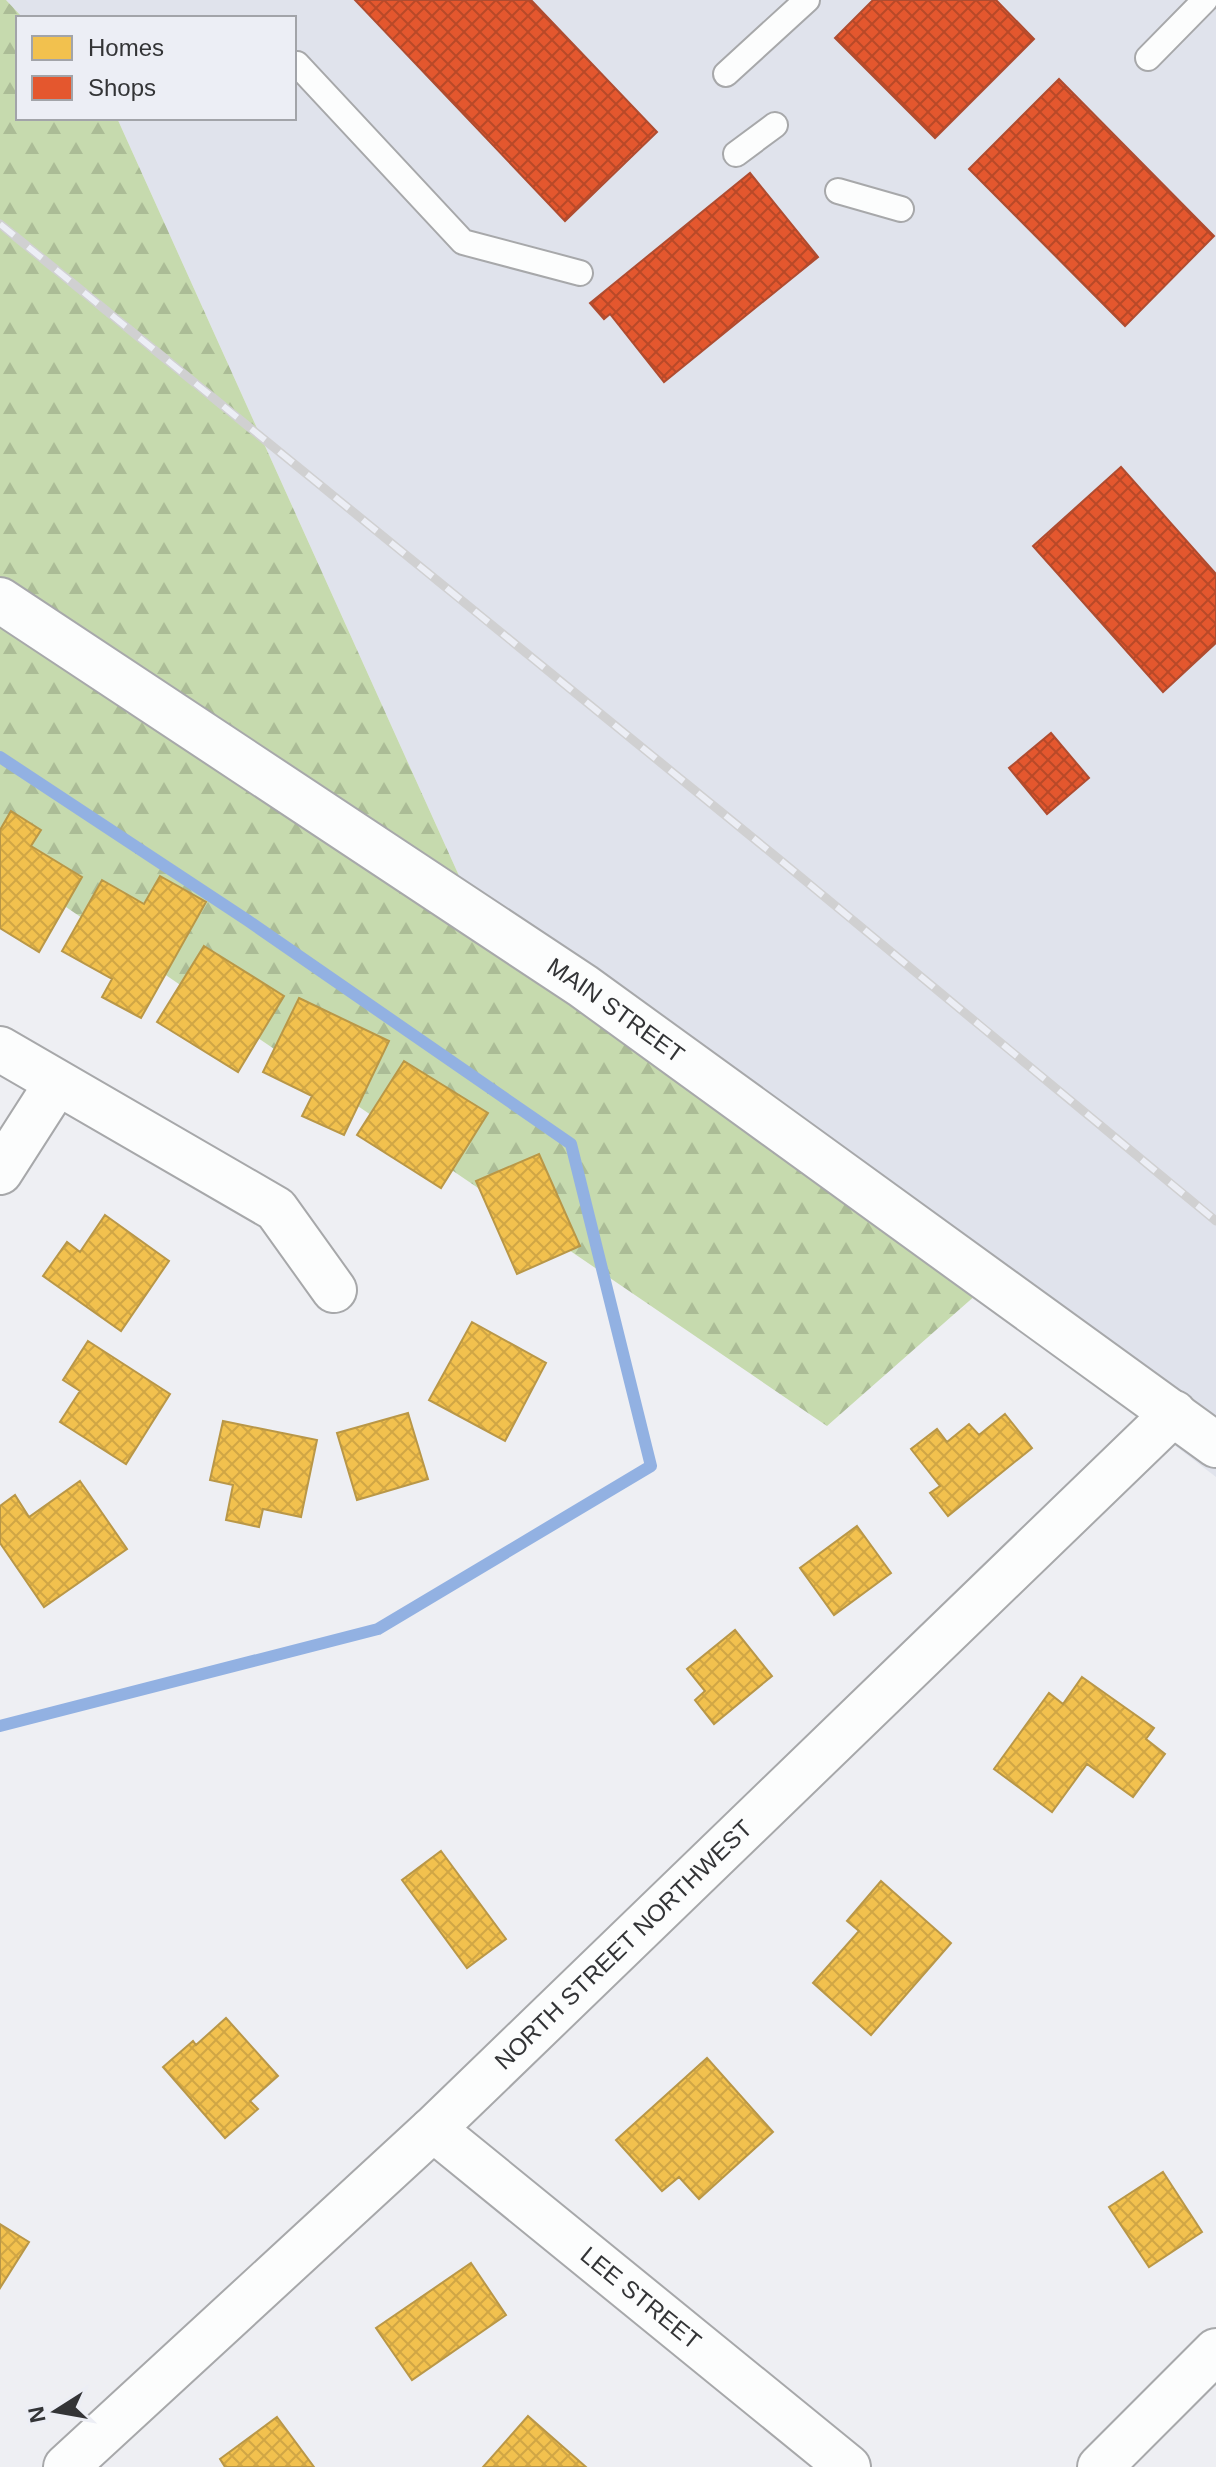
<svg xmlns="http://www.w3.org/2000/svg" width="1216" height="2467" viewBox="0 0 1216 2467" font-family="Helvetica,sans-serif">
<defs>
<pattern id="forest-firs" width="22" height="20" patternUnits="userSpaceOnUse" patternTransform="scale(2)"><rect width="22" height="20" fill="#c6daae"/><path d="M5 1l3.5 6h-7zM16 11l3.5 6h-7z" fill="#abbc96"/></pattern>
<pattern id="homes-cross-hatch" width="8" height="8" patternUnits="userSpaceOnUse" patternTransform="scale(2)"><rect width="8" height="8" fill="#f2c14e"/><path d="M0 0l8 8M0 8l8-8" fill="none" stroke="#d0a645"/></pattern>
<pattern id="shops-cross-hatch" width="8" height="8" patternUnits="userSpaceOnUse" patternTransform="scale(2)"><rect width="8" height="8" fill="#e4572e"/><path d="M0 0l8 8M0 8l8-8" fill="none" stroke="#b94928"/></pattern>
</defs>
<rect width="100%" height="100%" fill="#eeeff3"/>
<path fill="#e0e3ec" d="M6,0H1216V1477L846,1194L465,889L117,118H294V18H23Z"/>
<path fill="url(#forest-firs)" d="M0,0H6L23,18H18V118H117L465,889L977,1294L827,1426L0,862Z"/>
<path fill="url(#homes-cross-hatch)" stroke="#b99747" stroke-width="2" d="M11,811L41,830L31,846L82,877L39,952L0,928V830Z
M160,876L206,902L141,1018L102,997L112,979L62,951L102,880L144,904Z
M204,946L284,996L238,1072L157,1022Z
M299,998L389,1041L344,1135L302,1116L312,1096L263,1072Z
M404,1061L488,1113L441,1188L357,1135Z
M539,1154L580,1246L517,1274L476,1181Z
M105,1215L169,1261L121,1331L43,1276L67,1242L80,1252Z
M472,1322L546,1363L505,1441L429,1400Z
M88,1341L170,1394L126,1464L60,1422L80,1391L63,1380Z
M408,1413L428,1479L357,1500L337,1433Z
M1005,1414L1032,1448L948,1516L930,1493L940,1486L911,1449L937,1429L947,1442L969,1424L979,1435Z
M223,1421L317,1440L301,1517L263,1509L259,1527L226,1520L233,1485L210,1480Z
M80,1481L127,1549L44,1607L0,1543V1506L15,1495L29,1517Z
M857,1526L891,1573L834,1615L800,1568Z
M735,1630L772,1676L714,1724L695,1700L705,1691L687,1669Z
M1082,1677L1154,1728L1146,1739L1165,1754L1133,1797L1087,1764L1052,1812L994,1769L1049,1693L1063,1704Z
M441,1851L506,1939L467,1968L402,1880Z
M881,1881L951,1943L871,2035L813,1983L859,1931L847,1921Z
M226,2018L278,2076L250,2101L258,2109L225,2138L163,2067L193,2041L196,2045Z
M707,2058L773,2132L699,2199L679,2177L662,2191L616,2140Z
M1163,2172L1202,2232L1149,2267L1109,2207Z
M0,2224L29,2242L0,2288Z
M471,2263L506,2315L412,2380L376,2328Z
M528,2416L586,2467H483Z
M277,2417L314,2467H225L220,2459Z"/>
<path fill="url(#shops-cross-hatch)" stroke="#af4c30" stroke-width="2" d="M355,0H531L657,132L565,221Z
M873,0H996L1034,39L935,138L835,38Z
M1059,79L1214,236L1125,326L969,169Z
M750,173L818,257L664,382L610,314L604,319L590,303Z
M1121,467L1216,574V643L1163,692L1033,546Z
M1051,733L1089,778L1047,814L1009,768Z"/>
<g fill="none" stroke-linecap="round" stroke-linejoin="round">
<path stroke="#92b1e2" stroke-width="12" d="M0,757L247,920L571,1144L651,1466L378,1629L0,1726"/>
<defs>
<path id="service" d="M1148,58L1205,0
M297,64L463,242L580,273
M726,74L807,0
M736,154L775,125
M838,191L901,209"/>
<g id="minor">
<path d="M0,1049L276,1209L334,1290"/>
<path d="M0,1172L57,1083"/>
<path id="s1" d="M433,2129L848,2467"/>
<path id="s2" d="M66,2467L433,2129L1174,1413"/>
<path d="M1100,2467L1216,2351"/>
</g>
<g id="tertiary">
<path id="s3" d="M0,600L583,986L1216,1445"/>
</g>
</defs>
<use href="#service" stroke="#a7a8aa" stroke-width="28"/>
<use href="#minor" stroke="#a7a8aa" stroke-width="48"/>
<use href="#tertiary" stroke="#a7a8aa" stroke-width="48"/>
<use href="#service" stroke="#fcfdfd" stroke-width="24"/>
<use href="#minor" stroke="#fcfdfd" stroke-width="44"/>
<use href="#tertiary" stroke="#fcfdfd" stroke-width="44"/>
<defs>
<path id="rail" d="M0,224L785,864L1216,1221"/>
</defs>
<use href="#rail" stroke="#d0d0d1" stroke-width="9"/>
<use href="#rail" stroke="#eceef5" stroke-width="6" stroke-dasharray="18" stroke-linecap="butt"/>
</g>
<g text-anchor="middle" stroke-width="8" stroke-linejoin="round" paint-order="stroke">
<g font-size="24" fill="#333436" stroke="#eceef5">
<text dy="8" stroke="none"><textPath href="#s3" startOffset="740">MAIN STREET</textPath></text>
<text dy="8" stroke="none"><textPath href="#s2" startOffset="764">NORTH STREET NORTHWEST</textPath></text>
<text dy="8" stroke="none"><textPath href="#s1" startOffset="268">LEE STREET</textPath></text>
</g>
</g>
<rect x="16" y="16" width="280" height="104" fill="#eceef5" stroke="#a2a4a9" stroke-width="2"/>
<rect x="32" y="36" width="40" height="24" fill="#f2c14e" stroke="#a2a4a9" stroke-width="2"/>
<text x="88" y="56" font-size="24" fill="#333436">Homes</text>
<rect x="32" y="76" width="40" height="24" fill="#e4572e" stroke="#a2a4a9" stroke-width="2"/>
<text x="88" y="96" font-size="24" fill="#333436">Shops</text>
<g transform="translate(56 2411) rotate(259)" stroke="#eceef5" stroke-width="6" paint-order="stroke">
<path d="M0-6L14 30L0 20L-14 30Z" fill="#333436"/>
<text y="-12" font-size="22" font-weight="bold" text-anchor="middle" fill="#333436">N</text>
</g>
</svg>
